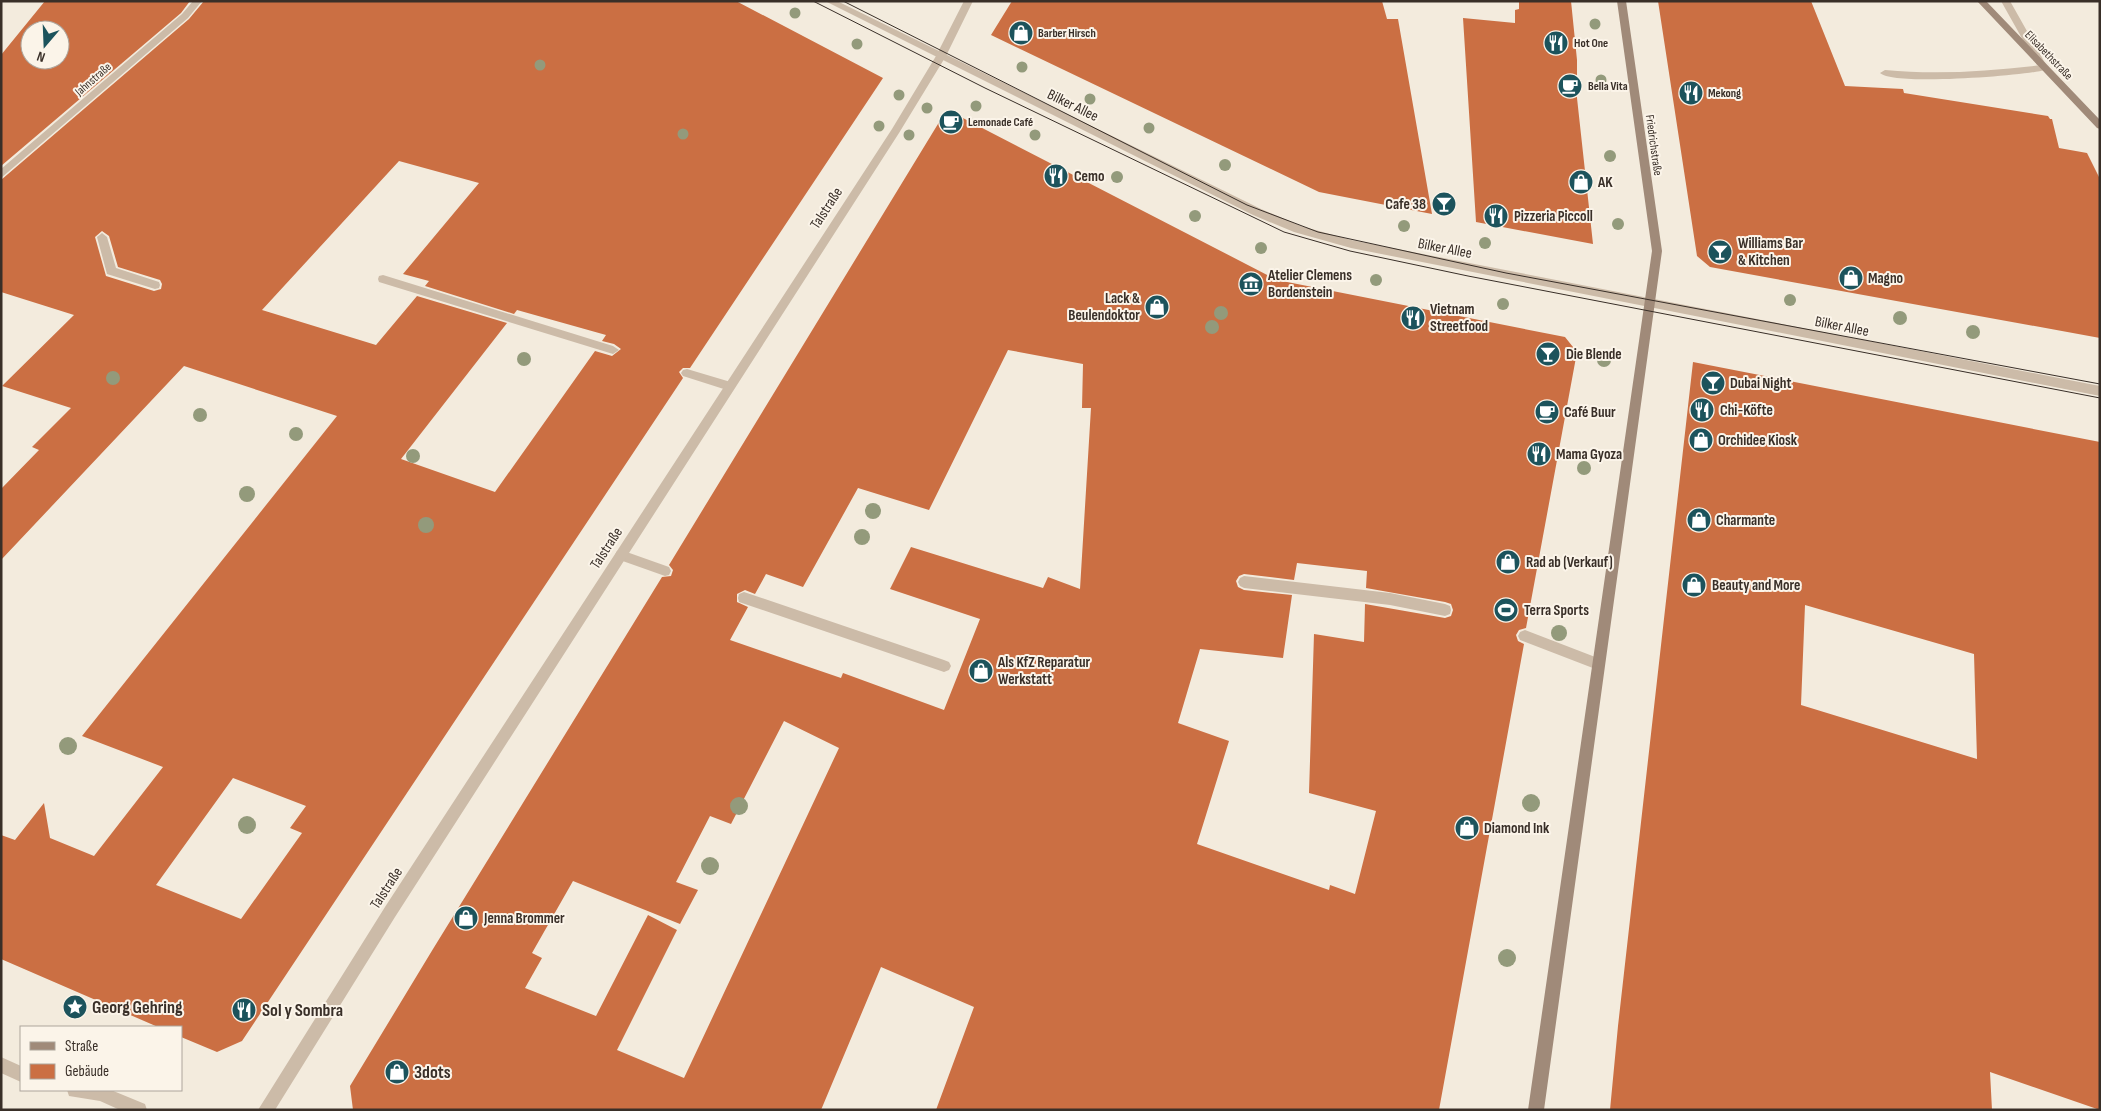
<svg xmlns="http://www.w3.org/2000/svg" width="2101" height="1111" viewBox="0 0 2101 1111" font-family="'Sofia Sans Condensed',sans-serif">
<rect width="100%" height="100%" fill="#f3ebdd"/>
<path fill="#cb6f43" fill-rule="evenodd" d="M45,1H190L181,13L1,166V55ZM30,30H60V60H30Z
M204,1H736L883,78L690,368H683L679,372L683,378L242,1041L217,1052L181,1037V1027H158L1,959V835L15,840L44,803L50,838L94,856L163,767L82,736L337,416L184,366L1,560V489L39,450L32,447L71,408L2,386L74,315L1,292V180L189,19ZM399,161L479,183L403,274L429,281L425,286L514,314L517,310L606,335L602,341L614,344L621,349L612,356L595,351L495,492L401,459L507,323L417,296L376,345L262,310ZM102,231L109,236L118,267L160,280L162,284L161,289L154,291L106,276L95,237ZM233,778L306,806L290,828L302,833L241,919L156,885Z
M1012,1H1382L1387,19H1398L1432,214L1319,192L991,35Z
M1519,1H1571L1577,60V98L1593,244L1476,222L1463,18L1515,23V10L1519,9Z
M1658,1H1811L1845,86L1903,89L1904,93L2048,116L2050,119H2052L2059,148L2087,153L2100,179V338L1710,267L1697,256Z
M959,116L1277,280L1565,337L1577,352L1526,628L1519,630L1516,635L1518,641L1524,644L1439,1110H936L974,1007L881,967L821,1110H353L350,1086L433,949L662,577L671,576L673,570L669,565L941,119ZM1008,350L1083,364L1082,408H1091L1080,589L1048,577L1043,588L911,547L890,589L980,619L944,710L843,673L841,678L730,640L748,607L737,602V594L745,590L755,594L766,574L803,587L858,488L929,510ZM1297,563L1367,571L1366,588L1445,602L1451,604L1453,610L1451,616L1445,618L1365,604L1364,642L1314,634L1309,793L1376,811L1355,894L1330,885L1329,890L1197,844L1229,741L1178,723L1200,649L1283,658L1292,595L1244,590L1238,587L1236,581L1239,576L1244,574L1294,580ZM784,721L839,748L684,1078L617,1050L677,930L648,915L596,1016L525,988L542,958L532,953L573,881L680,924L698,890L676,882L710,816L731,824Z
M1693,362L2100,442V1110L1990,1072L1992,1110H1610L1618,1026ZM1805,605L1974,654L1977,759L1801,705Z"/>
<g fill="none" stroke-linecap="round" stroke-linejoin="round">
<path fill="#ccbba8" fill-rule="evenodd" d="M2042,65L2045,66V70C2023,76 1893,86 1880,73L1885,70C1938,75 1990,71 2042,65Z
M102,233L107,237L116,268L159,282L160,285L159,288L155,289L107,274L97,237Z
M383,275L613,346L619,350L613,354L379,282L378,279L379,276Z
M687,369L734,383L736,386L730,391L683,376L681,373L683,370Z
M621,550L669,567L671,571L669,575L665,576L617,559L615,555L617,551Z
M1244,576L1390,593L1445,604L1450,606L1451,610L1450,614L1445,616L1390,605L1244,588L1240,586L1238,582L1240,578Z
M744,592L944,660L949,662L951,666L949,670L944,672L739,602L738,598L739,594Z
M1525,630L1603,660L1605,664L1603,668L1598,670L1520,640L1518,636L1520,632Z"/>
<path fill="#ccbba8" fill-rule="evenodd" d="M193,1H202L188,18L1,178V169L182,14Z
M964,1H973L946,56L899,133L395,917L275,1110H258L385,907L892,129L936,56Z
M2001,1H2010L2045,63L2043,65H2037Z
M1,1057L21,1066V1082L1,1073Z
M67,1090H111L145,1104L147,1110H120L100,1101L69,1096Z"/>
<path fill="#ccbba8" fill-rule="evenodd" d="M825,1H837L1261,209L1301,226L1351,240L2100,386V396L1351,248L1294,232L1253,215Z"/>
<path fill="#a08a79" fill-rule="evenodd" d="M1617,1H1626L1662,251L1544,1110H1528L1652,251Z
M1977,1H1986L2100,120V129L2097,128Z"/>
<path stroke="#392f28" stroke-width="1" d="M813,1L985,88L1284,232L1350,251L1468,276L2100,398
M843,1L1247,205L1318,232L1506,273L2100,384"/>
</g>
<g fill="#939a7b">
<circle cx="795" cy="13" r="5.5"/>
<circle cx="1595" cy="24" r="5.5"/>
<circle cx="857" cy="44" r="5.5"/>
<circle cx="540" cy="65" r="5.5"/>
<circle cx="1022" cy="67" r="5.5"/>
<circle cx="1601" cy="80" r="5.5"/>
<circle cx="899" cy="95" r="5.5"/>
<circle cx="1090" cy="99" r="5.5"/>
<circle cx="976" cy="106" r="5.5"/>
<circle cx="927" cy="108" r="5.5"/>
<circle cx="879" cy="126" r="5.5"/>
<circle cx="1149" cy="128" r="5.5"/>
<circle cx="683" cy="134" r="5.5"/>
<circle cx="909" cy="135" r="5.5"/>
<circle cx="1035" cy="135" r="5.5"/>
<circle cx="1610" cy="156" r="6"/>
<circle cx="1225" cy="165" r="6"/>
<circle cx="1117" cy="177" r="6"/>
<circle cx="1195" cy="216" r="6"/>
<circle cx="1618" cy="224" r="6"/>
<circle cx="1404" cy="226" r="6"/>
<circle cx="1485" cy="243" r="6"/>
<circle cx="1261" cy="248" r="6"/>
<circle cx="1376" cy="280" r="6"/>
<circle cx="1790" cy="300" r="6"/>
<circle cx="1503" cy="304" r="6"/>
<circle cx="1221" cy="313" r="7"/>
<circle cx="1900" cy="318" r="7"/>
<circle cx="1212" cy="327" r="7"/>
<circle cx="1973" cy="332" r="7"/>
<circle cx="524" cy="359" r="7"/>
<circle cx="1604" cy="360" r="7"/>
<circle cx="113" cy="378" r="7"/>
<circle cx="200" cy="415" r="7"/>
<circle cx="296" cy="434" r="7"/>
<circle cx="413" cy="456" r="7"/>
<circle cx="1584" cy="468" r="7"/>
<circle cx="247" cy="494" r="8"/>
<circle cx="873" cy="511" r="8"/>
<circle cx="426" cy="525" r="8"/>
<circle cx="862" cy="537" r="8"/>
<circle cx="1559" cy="633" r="8"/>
<circle cx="68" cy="746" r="9"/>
<circle cx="1531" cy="803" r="9"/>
<circle cx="739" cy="806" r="9"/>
<circle cx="247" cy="825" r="9"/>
<circle cx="710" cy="866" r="9"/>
<circle cx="1507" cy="958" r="9"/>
</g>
<defs>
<symbol id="shop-disc" viewBox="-11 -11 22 22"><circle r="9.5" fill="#1c535c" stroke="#fbf4e9"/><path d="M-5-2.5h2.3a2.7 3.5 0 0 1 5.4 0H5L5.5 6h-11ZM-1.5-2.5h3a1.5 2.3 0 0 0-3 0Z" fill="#fff"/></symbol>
<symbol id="restaurant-disc" viewBox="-11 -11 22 22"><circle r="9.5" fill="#1c535c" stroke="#fbf4e9"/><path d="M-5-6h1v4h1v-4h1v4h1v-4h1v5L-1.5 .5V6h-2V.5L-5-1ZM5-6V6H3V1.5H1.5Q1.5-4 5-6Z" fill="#fff"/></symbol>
<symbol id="cafe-disc" viewBox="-11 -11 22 22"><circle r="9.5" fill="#1c535c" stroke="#fbf4e9"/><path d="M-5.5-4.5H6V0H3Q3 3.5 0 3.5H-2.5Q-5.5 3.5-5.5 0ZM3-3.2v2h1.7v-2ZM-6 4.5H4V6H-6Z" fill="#fff"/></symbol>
<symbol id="bar-disc" viewBox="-11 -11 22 22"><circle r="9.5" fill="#1c535c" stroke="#fbf4e9"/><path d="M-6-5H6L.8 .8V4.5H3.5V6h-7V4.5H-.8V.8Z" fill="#fff"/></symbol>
<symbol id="museum-disc" viewBox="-11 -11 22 22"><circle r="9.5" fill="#1c535c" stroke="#fbf4e9"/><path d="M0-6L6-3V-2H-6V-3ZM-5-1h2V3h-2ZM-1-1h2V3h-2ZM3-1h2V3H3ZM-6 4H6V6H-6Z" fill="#fff"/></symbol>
<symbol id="stadium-disc" viewBox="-11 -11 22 22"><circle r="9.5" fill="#1c535c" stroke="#fbf4e9"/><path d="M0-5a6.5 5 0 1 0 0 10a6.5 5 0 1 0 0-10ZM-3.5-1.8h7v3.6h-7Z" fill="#fff"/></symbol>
<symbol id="sight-disc" viewBox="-11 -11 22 22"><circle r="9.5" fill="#1c535c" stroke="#fbf4e9"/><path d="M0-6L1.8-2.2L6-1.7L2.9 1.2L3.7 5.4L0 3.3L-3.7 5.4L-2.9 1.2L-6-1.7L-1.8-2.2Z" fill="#fff"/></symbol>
</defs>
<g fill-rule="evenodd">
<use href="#shop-disc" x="1007" y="19" width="28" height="28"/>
<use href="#restaurant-disc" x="1542" y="29" width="28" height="28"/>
<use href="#cafe-disc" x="1556" y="72" width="28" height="28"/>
<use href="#restaurant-disc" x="1677" y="79" width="28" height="28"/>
<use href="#cafe-disc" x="937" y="108" width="28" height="28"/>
<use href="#restaurant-disc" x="1042" y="162" width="28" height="28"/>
<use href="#shop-disc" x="1567" y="168" width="28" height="28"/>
<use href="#bar-disc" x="1430" y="190" width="28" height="28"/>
<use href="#restaurant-disc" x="1482" y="202" width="28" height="28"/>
<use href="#bar-disc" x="1706" y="238" width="28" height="28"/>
<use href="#shop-disc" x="1837" y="264" width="28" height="28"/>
<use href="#museum-disc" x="1237" y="270" width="28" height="28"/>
<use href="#shop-disc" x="1143" y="293" width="28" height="28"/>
<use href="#restaurant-disc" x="1399" y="304" width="28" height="28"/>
<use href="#bar-disc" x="1534" y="340" width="28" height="28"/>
<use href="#bar-disc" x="1699" y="369" width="28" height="28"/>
<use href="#restaurant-disc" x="1688" y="396" width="28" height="28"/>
<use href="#cafe-disc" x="1533" y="398" width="28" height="28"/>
<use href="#shop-disc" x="1687" y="426" width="28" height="28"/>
<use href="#restaurant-disc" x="1525" y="440" width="28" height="28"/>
<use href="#shop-disc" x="1685" y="506" width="28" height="28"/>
<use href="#shop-disc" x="1494" y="548" width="28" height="28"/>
<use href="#shop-disc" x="1680" y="571" width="28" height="28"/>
<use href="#stadium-disc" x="1492" y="596" width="28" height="28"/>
<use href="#shop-disc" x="967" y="657" width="28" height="28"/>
<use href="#shop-disc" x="1453" y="814" width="28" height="28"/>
<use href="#shop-disc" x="452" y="904" width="28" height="28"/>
<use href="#sight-disc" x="61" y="993" width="28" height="28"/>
<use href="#restaurant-disc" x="230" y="996" width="28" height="28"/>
<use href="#shop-disc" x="383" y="1058" width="28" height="28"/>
</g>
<g text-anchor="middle" stroke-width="4" stroke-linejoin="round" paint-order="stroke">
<g font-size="12" font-weight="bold" fill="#392f28" stroke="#fbf4e9" text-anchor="start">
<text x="1038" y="37">Barber Hirsch</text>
<text x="1574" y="47">Hot One</text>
<text x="1588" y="90">Bella Vita</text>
<text x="1708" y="97">Mekong</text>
<text x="968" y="126">Lemonade Café</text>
</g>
<g font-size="12" fill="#392f28" stroke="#fbf4e9">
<text transform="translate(2049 55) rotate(46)" y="4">Elisabethstraße</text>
<text transform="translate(93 79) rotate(-41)" y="4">Jahnstraße</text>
<text transform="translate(1654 145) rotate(82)" y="4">Friedrichstraße</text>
</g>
<g font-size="15" fill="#392f28" stroke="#fbf4e9">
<text transform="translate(1073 105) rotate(26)" y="5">Bilker Allee</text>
<text transform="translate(826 208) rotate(-57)" y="5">Talstraße</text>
<text transform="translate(1445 248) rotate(11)" y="5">Bilker Allee</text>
<text transform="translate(1842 326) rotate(11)" y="5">Bilker Allee</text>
<text transform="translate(606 548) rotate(-57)" y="5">Talstraße</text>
<text transform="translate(386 888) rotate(-57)" y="5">Talstraße</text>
</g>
<g font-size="15" font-weight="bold" fill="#392f28" stroke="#fbf4e9" text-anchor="start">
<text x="1074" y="181">Cemo</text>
<text x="1598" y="187">AK</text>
<text x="1426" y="209" text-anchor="end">Cafe 38</text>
<text x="1514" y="221">Pizzeria Piccoll</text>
<text x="1738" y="248">Williams Bar<tspan x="1738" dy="17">&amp; Kitchen</tspan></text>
<text x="1268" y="280">Atelier Clemens<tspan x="1268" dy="17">Bordenstein</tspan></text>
<text x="1868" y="283">Magno</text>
<text x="1140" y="303" text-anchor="end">Lack &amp;<tspan x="1140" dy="17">Beulendoktor</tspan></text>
<text x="1430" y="314">Vietnam<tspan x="1430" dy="17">Streetfood</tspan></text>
<text x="1566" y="359">Die Blende</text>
<text x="1730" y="388">Dubai Night</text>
<text x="1720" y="415">Chi-Köfte</text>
<text x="1564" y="417">Café Buur</text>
<text x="1718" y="445">Orchidee Kiosk</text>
<text x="1556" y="459">Mama Gyoza</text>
<text x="1716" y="525">Charmante</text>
<text x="1526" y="567">Rad ab (Verkauf)</text>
<text x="1712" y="590">Beauty and More</text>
<text x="1524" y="615">Terra Sports</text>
<text x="998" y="667">Als KfZ Reparatur<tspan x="998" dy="17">Werkstatt</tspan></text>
<text x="1484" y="833">Diamond Ink</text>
<text x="484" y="923">Jenna Brommer</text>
</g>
<g font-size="18" font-weight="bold" fill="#392f28" stroke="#fbf4e9" text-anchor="start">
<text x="92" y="1013">Georg Gehring</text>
<text x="262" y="1016">Sol y Sombra</text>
<text x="414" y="1078">3dots</text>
</g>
</g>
<rect width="2101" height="1111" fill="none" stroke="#392f28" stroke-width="5"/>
<rect x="20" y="1026" width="162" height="65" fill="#fbf4e9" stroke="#ada59c"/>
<rect x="30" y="1042" width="25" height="8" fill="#a08a79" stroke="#ada59c"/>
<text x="65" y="1051" font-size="15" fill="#392f28">Straße</text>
<rect x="30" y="1064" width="25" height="15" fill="#cb6f43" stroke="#ada59c"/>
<text x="65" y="1076" font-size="15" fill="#392f28">Gebäude</text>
<g transform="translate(45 45) rotate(199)"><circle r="24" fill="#fbf4e9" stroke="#ada59c"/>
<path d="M0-4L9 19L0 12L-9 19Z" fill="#1c535c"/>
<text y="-8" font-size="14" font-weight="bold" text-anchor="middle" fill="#392f28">N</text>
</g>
</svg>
